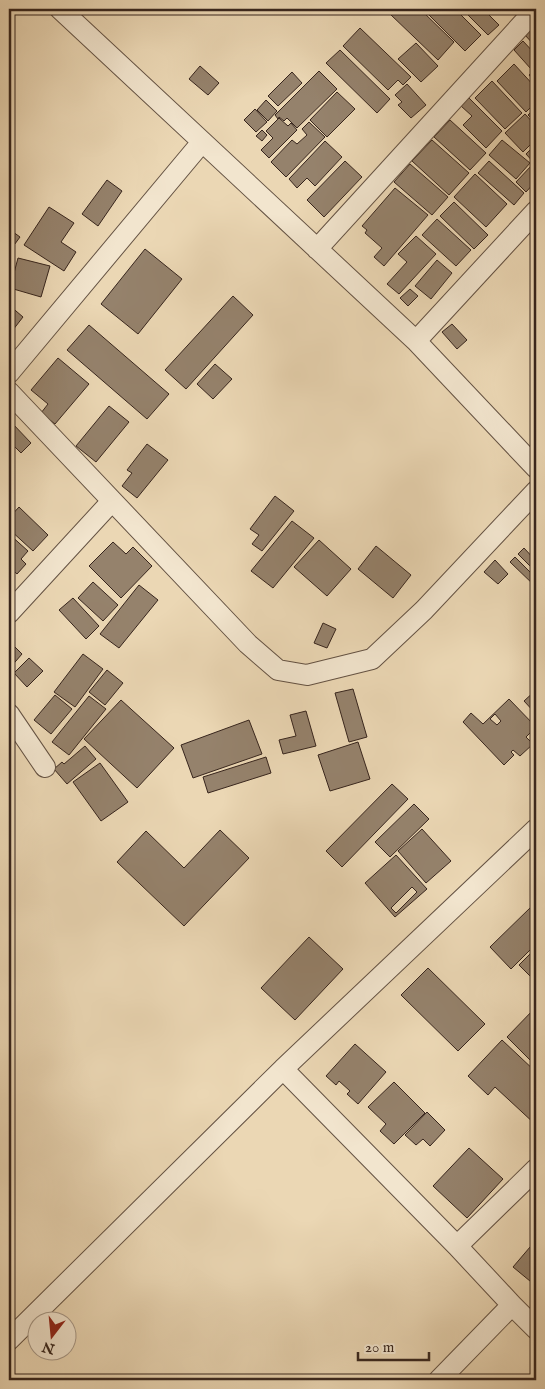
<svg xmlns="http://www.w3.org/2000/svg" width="545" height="1389" viewBox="0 0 545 1389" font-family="'IM FELL English',serif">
<rect width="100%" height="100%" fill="#ebd7b4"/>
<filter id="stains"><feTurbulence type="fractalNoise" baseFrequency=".004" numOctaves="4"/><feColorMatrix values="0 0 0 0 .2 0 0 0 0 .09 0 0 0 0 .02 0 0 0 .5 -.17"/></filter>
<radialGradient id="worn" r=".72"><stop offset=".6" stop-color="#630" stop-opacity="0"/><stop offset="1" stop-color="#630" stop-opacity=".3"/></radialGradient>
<path fill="#95826c" stroke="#37251d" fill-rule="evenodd" d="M395,9H420L454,42L438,60L390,14Z
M423,9H455L481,35L465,51Z
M462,9H483L499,25L488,35Z
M536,22V47L524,34Z
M360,28L411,77L403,85L398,80L388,90L343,46Z
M523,41L536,55V64L531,69L514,50Z
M416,43L438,66L421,82L398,59Z
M340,50L390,99L377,113L326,63Z
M514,64L536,88V102L526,112L497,81Z
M200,66L219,83L208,95L189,79Z
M536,68V83L529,75Z
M319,71L337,89L297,128L287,118L284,121L279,117L278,119L275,115Z
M292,72L302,83L278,106L268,96Z
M492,81L522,113L505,129L475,98Z
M407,84L426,105L411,118L398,105L402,102L395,95Z
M337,92L355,109L327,137L310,120Z
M469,98L502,131L486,148L463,125L472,116L461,106Z
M266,100L277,111L268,121L257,110Z
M536,107V123L528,115Z
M255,109L267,122L256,132L244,120Z
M525,114L536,126V139L523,152L505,133Z
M279,118L288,126L291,123L297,130L269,158L261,150L273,138L266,131Z
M450,120L486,153L470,170L434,137Z
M309,122L325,137L286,177L271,162L292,140L297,144L307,135L302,129Z
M262,130L267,135L262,141L256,136Z
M432,140L469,173L449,195L412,161Z
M502,140L530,163L516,179L489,155Z
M325,141L342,157L315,186L307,178L297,188L289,179Z
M536,144V165L526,154Z
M345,161L362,177L324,217L307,200Z
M489,161L524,193L514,205L478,173Z
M410,164L448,197L432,215L394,182Z
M532,165L536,169V181L526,192L516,182Z
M475,174L507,204L486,227L454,197Z
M107,180L122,191L98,226L82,214Z
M395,188L428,215L384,266L374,257L382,248L365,233L367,230L362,226Z
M454,202L488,235L474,249L440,216Z
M49,207L74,223L61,242L76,252L64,271L24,245Z
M437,219L471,250L456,266L422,235Z
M9,229L20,237L9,252Z
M416,236L436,254L399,294L387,284L407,262L398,254Z
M145,249L182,279L138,334L101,304Z
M18,258L50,266L41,297L10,288Z
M437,260L452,273L431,299L415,286Z
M410,289L418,296L408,306L400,298Z
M233,296L253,315L186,389L165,370Z
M9,305L23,317L9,335Z
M452,324L467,340L457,349L442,332Z
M89,325L169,394L147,419L67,350Z
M58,358L89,384L55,424L41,413L48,404L31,390Z
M215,364L232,379L213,399L197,384Z
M109,406L129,422L96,462L76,446Z
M12,423L31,443L21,453L9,441V426Z
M147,444L168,460L137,498L122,486L132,473L127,470Z
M275,496L294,511L262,551L252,544L259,535L250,529Z
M19,507L48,535L33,551L9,529V518Z
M292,521L314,538L273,588L251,571Z
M9,534L28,551L21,559L26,564L17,574L9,567Z
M319,540L351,569L327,596L294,567Z
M113,542L126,554L133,547L152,566L121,598L89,566Z
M376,546L411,575L393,598L358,569Z
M524,548L536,561V572L518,554Z
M515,557L536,578V587L510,562Z
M495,560L508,574L498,584L484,572Z
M93,582L118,605L103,621L78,598Z
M139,585L158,600L119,648L100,634Z
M73,598L99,626L86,639L59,610Z
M323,623L336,629L327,648L314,643Z
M12,644L22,654L9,669V647Z
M83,654L103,669L75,707L54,692Z
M29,658L43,671L27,687L14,673Z
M107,670L123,683L105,705L89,692Z
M353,689L367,737L349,742L335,693Z
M536,690V714L524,701Z
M55,695L72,709L51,734L34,720Z
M89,696L106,709L69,755L52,742Z
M509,699L536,727L526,737L533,744L520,756L513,750L511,752L514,755L504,765L463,722L471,713L483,724ZM495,714L501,721L497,725L490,719Z
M121,700L174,748L137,788L84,739Z
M306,711L316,746L283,754L279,740L296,736L290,715Z
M249,720L262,754L193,778L181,745Z
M358,742L370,779L330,791L318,755Z
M85,746L96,759L67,784L54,769L62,762L64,764Z
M266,757L271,773L208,793L203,777Z
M100,763L128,802L101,821L73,782Z
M392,784L408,799L342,867L326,851Z
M414,804L429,819L390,857L375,842Z
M422,829L451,861L426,883L398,851Z
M220,830L249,858L184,926L117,862L146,831L184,868Z
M396,855L427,889L395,917L365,883ZM412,887L417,892L396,913L391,908Z
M531,907L536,912V944L511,969L490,947Z
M309,937L343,969L295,1020L261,988Z
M536,948V982L519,965Z
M428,968L485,1024L458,1051L401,995Z
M536,1007V1060L533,1063L507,1037Z
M502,1040L536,1072V1125L495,1087L488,1095L468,1076Z
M355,1044L386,1072L358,1104L347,1094L350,1091L339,1081L336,1085L326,1076Z
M394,1082L425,1113L394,1144L380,1131L386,1124L368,1107Z
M427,1112L445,1130L430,1146L423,1139L416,1145L405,1135Z
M469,1148L503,1179L467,1218L433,1186Z
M536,1240V1286L513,1267Z"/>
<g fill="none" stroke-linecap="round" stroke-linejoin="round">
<defs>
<path id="minor" d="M60,9L416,341L536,468
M317,249L536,9
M416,341L536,211
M9,373L202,142
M9,392L248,644L278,670L307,675L372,659L424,610L536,491
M9,613L112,501
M9,714L45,767
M283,1069L536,829
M512,1305L457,1246L536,1169
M9,1340L283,1069L457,1246
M439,1380L512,1305L536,1329"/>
</defs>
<use href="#minor" stroke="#645243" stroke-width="22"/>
<use href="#minor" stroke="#f2e5ce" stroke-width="20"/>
</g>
<rect width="545" height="1389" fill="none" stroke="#ebd7b4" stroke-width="30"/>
<rect x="10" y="10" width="525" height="1369" fill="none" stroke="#37251d" stroke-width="2.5"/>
<rect x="15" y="15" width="515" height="1359" fill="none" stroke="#37251d"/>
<g transform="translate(52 1336) rotate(196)"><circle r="24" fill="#f2e5ce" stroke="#a79887"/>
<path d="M0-4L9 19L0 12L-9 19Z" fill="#8f2418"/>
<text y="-8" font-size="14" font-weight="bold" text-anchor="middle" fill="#37251d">N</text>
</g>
<path d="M358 1352v8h71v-8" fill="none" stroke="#37251d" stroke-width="2.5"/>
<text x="365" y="1352" font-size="15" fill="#37251d" stroke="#f2e5ce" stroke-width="4" paint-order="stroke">20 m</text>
<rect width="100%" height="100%" filter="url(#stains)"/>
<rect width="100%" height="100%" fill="url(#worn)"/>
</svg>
